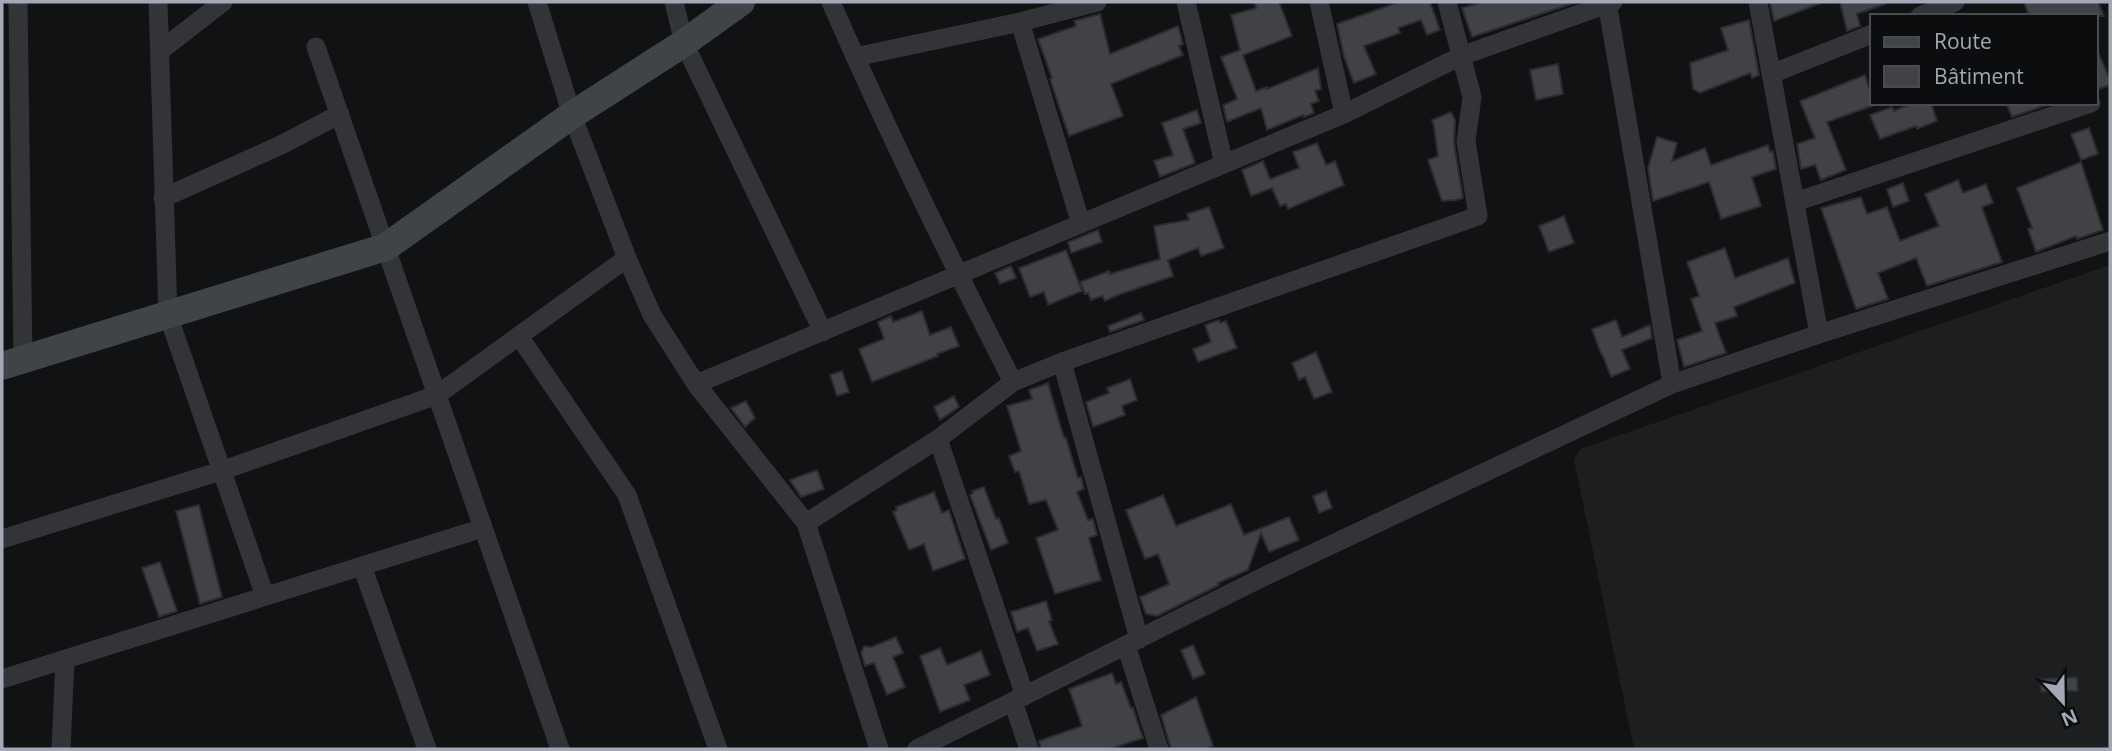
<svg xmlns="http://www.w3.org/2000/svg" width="2112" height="751" viewBox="0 0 2112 751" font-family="'Open Sans',sans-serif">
<rect width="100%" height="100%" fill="#111213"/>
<path fill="#1d1e20" d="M2110,265V749H1634L1574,460L1580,449Z"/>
<path fill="#404246" stroke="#2b2c2f" stroke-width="2" d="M1254,2H1279L1292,36L1243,55L1256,91L1267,87V89L1318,68L1321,89L1315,91L1319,101L1311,104L1314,113L1304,117L1303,115L1267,130L1261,108L1227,122L1223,105L1237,99L1221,57L1240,50L1231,15L1256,8Z
M1399,2H1430L1440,30L1427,35L1421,20L1398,28L1400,33L1364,46L1376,74L1354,83L1344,57L1337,24Z
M1482,2H1577L1472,37L1462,8Z
M1770,2H1820L1821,3L1774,21Z
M1840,2H1885V4L1857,14L1860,26L1847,31Z
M2024,2H2098L2104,16H2029Z
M1100,14L1110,54L1178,26L1183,44L1179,46L1183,55L1111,84L1123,116L1069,136L1050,79L1052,78L1038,39L1076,26L1074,21Z
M1749,20L1759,75L1752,78L1750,73L1700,93L1693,89L1690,63L1728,50L1721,28Z
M2096,47L2110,80V85L2096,90Z
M1558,64L1563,94L1536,100L1530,70Z
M1865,75L1872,97V106L1827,122L1846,170L1821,180L1815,165L1801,169L1797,144L1815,138L1800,101Z
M1913,103H1931L1937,121L1917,129L1916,126L1880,139L1870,115L1892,107L1894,111Z
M2006,103H2052L2012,117Z
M1197,110L1201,123L1183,129L1195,163L1160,177L1154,161L1173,155L1162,123Z
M1451,112L1455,120L1454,143L1463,198L1456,200L1442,201L1428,160L1438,156L1434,127L1432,120Z
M2089,128L2098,154L2081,160L2071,134Z
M1657,137L1677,143L1672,161L1705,148L1711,165L1768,145L1770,152L1773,151L1776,169L1752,177L1761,206L1721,219L1709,182L1653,201L1648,168Z
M1317,143L1326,165L1335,161L1344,185L1288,209L1286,204L1280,206L1272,188L1251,196L1242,170L1263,161L1270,179L1299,168L1293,152Z
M2081,162L2103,230L2077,239L2076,236L2036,252L2028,229L2032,228L2017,188Z
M1958,180L1963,193L1986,184L1993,203L1982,207L2002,262L1927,286L1916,258L1878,273L1888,299L1856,309L1821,208L1861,197L1867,214L1887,207L1900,241L1939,226L1925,194Z
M1903,183L1909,201L1893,207L1887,189Z
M1209,207L1224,248L1201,256L1198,248L1168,260L1173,276L1118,295L1105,301L1102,296L1091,300L1088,293L1085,294L1080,282L1109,271L1110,274L1160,259L1154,226L1189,220L1187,214Z
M1564,216L1574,243L1549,252L1539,226Z
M1098,230L1102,242L1071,253L1068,242Z
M1725,248L1735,278L1788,258L1795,283L1734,307L1737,316L1715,323L1726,353L1684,367L1677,340L1702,331L1691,299L1699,296L1687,262Z
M1066,250L1082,291L1048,305L1044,292L1030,297L1019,268Z
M1011,266L1016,278L1000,284L995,273Z
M922,311L930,335L951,327L959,346L937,354L938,356L872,382L859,349L884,339L878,322L891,316L893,322Z
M1141,313L1144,320L1110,332L1108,326Z
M1219,320L1220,323L1226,321L1237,348L1198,362L1193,349L1211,342L1205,325Z
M1616,320L1622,337L1650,325L1652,338L1622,350L1630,369L1611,377L1602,354H1601L1592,329Z
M1316,352L1332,392L1314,399L1305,377L1299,380L1292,363Z
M842,371L849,392L837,396L830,375Z
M1130,379L1137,400L1122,406L1125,415L1093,427L1086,402L1109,393L1107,388Z
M1048,383L1064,438H1066L1078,478L1081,477L1084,489L1077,492L1088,520L1093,519L1097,535L1089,538L1101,580L1055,594L1036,538L1058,530L1046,500L1029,504L1019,471L1015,472L1009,456L1021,451L1007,406L1032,399L1029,390Z
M954,396L959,407L940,420L934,407Z
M746,401L755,418L745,427L731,408Z
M817,470L824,489L801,497L790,480Z
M984,487L996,519L999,518L1008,543L991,550L970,495L973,493L972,491Z
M1326,491L1332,508L1319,513L1313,496Z
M934,492L942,513L949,510L965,559L933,571L924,544L909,550L893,512L897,510L896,507Z
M1163,495L1176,526L1231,504L1244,535L1289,517L1299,540L1269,552L1261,533L1248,570L1218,583L1219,585L1157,616L1146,614L1140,597L1169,584L1158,554L1145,559L1126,510Z
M199,505L222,597L200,604L176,511Z
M160,562L177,611L159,617L142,568Z
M1046,601L1052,620L1049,621L1058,644L1037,651L1028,628L1017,632L1011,612Z
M896,637L903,653L893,657L905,687L887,695L874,663L865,666L861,653L864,646L871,647Z
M1193,645L1205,674L1193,679L1181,650Z
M940,648L947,665L981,651L990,675L964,685L970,700L940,712L920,656Z
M1112,673L1116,684L1121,682L1131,708H1133L1143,738L1110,749H1041L1039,741L1082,726L1069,689Z
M2077,677L2078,691L2041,692L2040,679Z
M1196,697L1213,746L1206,749H1171L1161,715Z"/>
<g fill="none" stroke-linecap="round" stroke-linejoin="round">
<path stroke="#323438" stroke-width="19" d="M18,2L23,359
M158,2L168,315L265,596
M537,2L572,115L627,258L652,315L696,384L806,523L879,749
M674,2L684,43L823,332
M831,2C887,131 949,257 1013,382
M1186,2L1224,164
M1319,2L1344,114
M1607,2L1672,384
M1758,2L1819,334
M1920,16L1955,2
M1020,22L1081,224
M316,47L560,749
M160,51L223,2
M855,57L1020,22L1097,2
M1771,74L1872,34
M163,198L281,145L340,114
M1795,202L2091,103
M519,336L627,495L718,749
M1062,362L1139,639
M696,384L1344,114L1461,56L1613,2
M938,439L1025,696
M806,523L938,439L1013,382L1062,362L1478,216L1466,141L1472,97L1447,2
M2,539L221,471L437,395L627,258
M362,566L427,749
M1126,645L1159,749
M2,679L483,528
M1013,702L1029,749
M61,749L65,659
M917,749L1265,576L1672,384L1819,334L2110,241"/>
<path stroke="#404348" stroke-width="28" d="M2,366L386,247L572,115L684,43L741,2"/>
</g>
<rect width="2112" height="751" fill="none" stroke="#a2a9b5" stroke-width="7"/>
<rect x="1870" y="14" width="228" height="91" fill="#0c0d0e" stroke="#484b51" stroke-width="2"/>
<rect x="1884" y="37" width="35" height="10" fill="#404348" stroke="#484b51" stroke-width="2"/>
<text x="1934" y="49" font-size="21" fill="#a2a9b5">Route</text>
<rect x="1884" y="66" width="35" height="21" fill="#404246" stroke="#484b51" stroke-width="2"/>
<text x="1934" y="84" font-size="21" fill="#a2a9b5">Bâtiment</text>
<g transform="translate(2063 702) rotate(158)" stroke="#0c0d0e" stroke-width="5" paint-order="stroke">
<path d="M0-5L12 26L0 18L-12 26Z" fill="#a2a9b5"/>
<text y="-10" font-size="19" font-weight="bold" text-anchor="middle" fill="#a2a9b5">N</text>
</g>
</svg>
